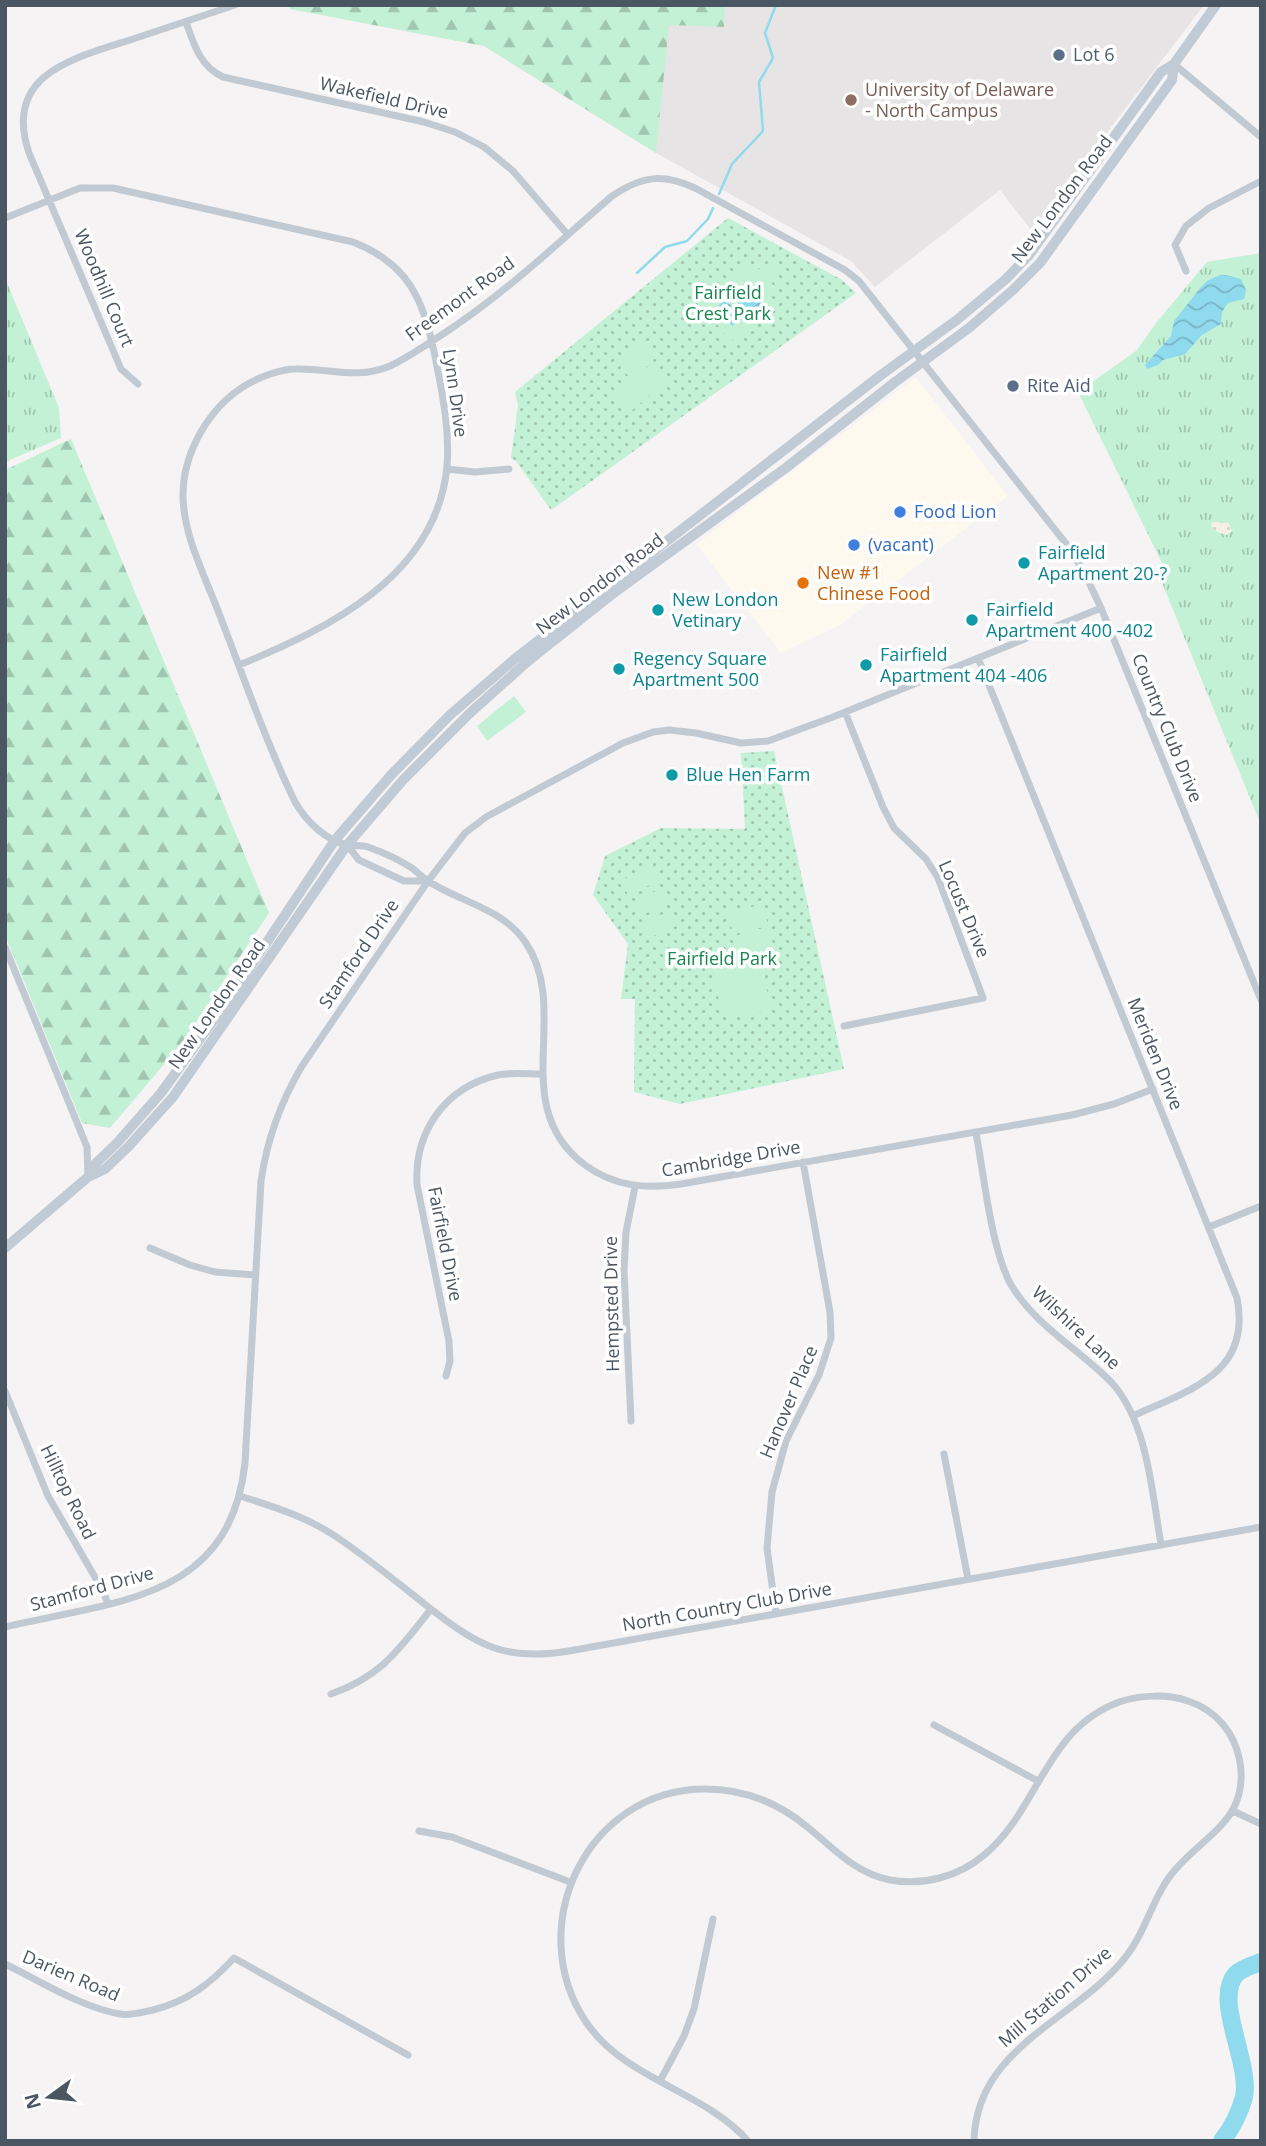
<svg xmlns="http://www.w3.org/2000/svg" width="1266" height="2146" viewBox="0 0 1266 2146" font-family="'Open Sans',sans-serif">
<defs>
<pattern id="grass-tufts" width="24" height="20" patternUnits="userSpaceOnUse" patternTransform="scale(1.75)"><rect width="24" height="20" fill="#c3f1d5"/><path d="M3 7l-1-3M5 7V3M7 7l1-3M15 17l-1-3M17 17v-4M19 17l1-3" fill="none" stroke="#a0c6b0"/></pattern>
<pattern id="forest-firs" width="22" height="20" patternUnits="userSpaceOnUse" patternTransform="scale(1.75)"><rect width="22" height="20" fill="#c3f1d5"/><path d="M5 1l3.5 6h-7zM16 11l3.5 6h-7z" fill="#a0c6b0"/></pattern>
<pattern id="sand-dots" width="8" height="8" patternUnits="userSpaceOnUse" patternTransform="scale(1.75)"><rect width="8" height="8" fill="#f5f0e5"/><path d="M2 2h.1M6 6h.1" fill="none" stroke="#d4d0c7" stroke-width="1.8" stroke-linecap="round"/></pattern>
<pattern id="park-dots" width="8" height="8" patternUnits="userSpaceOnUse" patternTransform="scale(1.75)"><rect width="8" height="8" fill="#c3f1d5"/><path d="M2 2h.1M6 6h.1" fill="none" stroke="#a0c6b0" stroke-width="1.8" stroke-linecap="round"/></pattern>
<pattern id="water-waves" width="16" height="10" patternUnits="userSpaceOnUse" patternTransform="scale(1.75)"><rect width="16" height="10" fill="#90daee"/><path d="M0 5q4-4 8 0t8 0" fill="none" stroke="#78b4c4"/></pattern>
</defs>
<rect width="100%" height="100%" fill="#f5f3f3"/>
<path fill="#fdf9ef" d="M916,377L1008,496L840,625L781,653L696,544Z"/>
<path fill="#e6e4e5" d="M289,5H1204L1032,231L1000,190L875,287L851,261L656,153L484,46L290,9Z"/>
<path fill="url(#grass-tufts)" d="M1261,253V825L1158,573L1165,569L1078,392L1136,351L1157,322L1207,262Z
M5,278L59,408L61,438L5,462Z"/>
<path fill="url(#forest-firs)" d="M289,5H725L724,27L669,25L656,153L484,46L290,9Z
M71,439L269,913L182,1043L110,1128L82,1123L5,935V470Z"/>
<path fill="url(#sand-dots)" d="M1213,522L1229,523L1232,531L1227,535C1221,534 1212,530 1211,524Z"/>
<path fill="url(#park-dots)" d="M728,218L842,280L856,293L551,510L516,461L511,458L518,405L515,392Z
M774,751L844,1069L680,1104L634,1092L635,999H621L628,944L593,895L605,856L661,828L745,829L741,753Z"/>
<path fill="#c3f1d5" d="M746,265L752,274L762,267L777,266L776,285L772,281L767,294L776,305L730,342L703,305Z
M642,341L654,356L629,377L617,362Z
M654,361L669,379L630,412L615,394Z
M514,696L526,712L487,741L477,726Z
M653,866L659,881L628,895L621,880Z
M663,888L669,903L638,917L631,902Z
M763,904L768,926L733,934L728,913Z
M672,910L679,925L647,939L641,924Z
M769,927L774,949L739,958L734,936Z
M752,960L762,965L771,1010C723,1022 719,1015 713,968Z"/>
<path fill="url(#water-waves)" d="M1220,275H1227L1241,279L1246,290L1244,299L1228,303L1222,312L1221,324L1202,335L1185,354L1163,360L1158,365L1147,369L1145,365L1171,336L1174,321L1201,287L1207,281Z
M754,291L763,304L732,326L718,306L725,300L733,307Z"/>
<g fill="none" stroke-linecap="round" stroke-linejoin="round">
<path stroke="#90daee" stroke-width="2.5" d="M719,194L732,164L763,131L759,82L773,58L765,33L776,5
M637,273L665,247L687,241L708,219L713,208"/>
<path stroke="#90daee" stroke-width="18" d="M1222,2141C1231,2129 1240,2112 1244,2097C1251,2062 1213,2000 1236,1974C1242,1968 1253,1965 1261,1962"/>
<path stroke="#c1cad2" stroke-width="7" d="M186,22C194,45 200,66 223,77L424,122L455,132L484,147L513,171L568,235
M1174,64L1261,137
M5,218L80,188H113L353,242C409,264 423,299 435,356C442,392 450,429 447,466C437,576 328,629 239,665
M1186,271L1175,245L1186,226L1209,208L1261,181
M138,384L121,369L29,153C2,73 75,58 133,39C167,28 201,16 235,5
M447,469L475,472L509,469
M978,658L1237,1298C1252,1374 1189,1390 1133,1416
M347,845L359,860L404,881H427
M5,947L87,1147L88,1176
M844,1026L983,998L938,878L926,859L894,828L883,807L845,712
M1153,1089L1114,1104L1072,1115L681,1184C646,1189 615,1187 585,1165C506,1106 572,1012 526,943C504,909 460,902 428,881C422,877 417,872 412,868C400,860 382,852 368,847C362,845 354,846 347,845C325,840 306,821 295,802C266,742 244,678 220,616C206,578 183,536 183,495C183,453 209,407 246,385C260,377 280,369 296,369C329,368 357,380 390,366C407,358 423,347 440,336C502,296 556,245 612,196C642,176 662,173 695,188L845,270L859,281L1067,545L1085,574L1101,608L1261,1000
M976,1133C984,1175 991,1247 1010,1283C1034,1325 1079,1349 1112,1383C1148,1423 1152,1494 1161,1544
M1209,1227L1261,1206
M150,1248L190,1265L215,1272L255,1275
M446,1376L450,1361L449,1341L417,1185C414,1132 445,1087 498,1075C512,1072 528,1074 542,1074
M5,1391L48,1496L103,1591L108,1604
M631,1421L624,1270L626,1232L635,1187
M944,1454L968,1579
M240,1496C274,1507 308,1517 338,1538C369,1559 398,1583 427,1606C477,1645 504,1662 569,1651L1261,1527
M776,1614L767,1548L772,1492L786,1441L819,1375L831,1338L830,1312L803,1162
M5,1627C112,1601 230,1602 245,1463L261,1181C267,1139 280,1103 302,1066L428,881L465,833L486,817L623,743L653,732L669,730L696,733L741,743L768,741L833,717L1101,608
M331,1694C382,1676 399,1649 431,1609
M934,1725L1038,1781
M1233,1811L1261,1824
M419,1831L452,1837L570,1882
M5,1964C40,1981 83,2008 120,2014C130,2016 143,2012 153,2010C188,2001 210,1984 234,1958L408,2055
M660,2081L684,2036L694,2009L713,1919
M748,2141C703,2090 625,2080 586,2022C522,1927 587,1789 705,1789C743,1789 777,1802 806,1826C833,1847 854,1873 890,1880C923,1886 958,1877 984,1855C1040,1809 1045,1727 1122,1701C1142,1695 1168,1694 1188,1701C1216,1710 1235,1733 1240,1762C1249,1820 1205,1834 1174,1871C1152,1897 1146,1933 1124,1959C1074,2021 976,2047 974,2141"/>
<path stroke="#c1cbd6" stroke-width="10" d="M88,1177L94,1165L117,1143L161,1093L231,996L335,840L391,775L450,715L516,658L881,375L958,319L1006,279L1029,255L1161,72L1174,64L1216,5
M5,1248L88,1177L105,1169L128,1147L173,1097L347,845L403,780L470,713L528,661L611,595L787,467L895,382L969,328L1014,289L1040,263L1172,80L1174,64"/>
</g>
<g fill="#5c6f8a" stroke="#fff" stroke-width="2.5">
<circle cx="1059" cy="55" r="7"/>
<circle cx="1013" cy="386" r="7"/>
</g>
<circle fill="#8d6e63" stroke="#fff" stroke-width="2.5" cx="851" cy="100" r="7"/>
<g fill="#3f7fe0" stroke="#fff" stroke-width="2.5">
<circle cx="900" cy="512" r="7"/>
<circle cx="854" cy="545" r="7"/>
</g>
<g fill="#0f9aa8" stroke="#fff" stroke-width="2.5">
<circle cx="1024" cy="563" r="7"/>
<circle cx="658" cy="610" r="7"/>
<circle cx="972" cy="620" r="7"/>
<circle cx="866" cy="665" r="7"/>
<circle cx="619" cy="669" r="7"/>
<circle cx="672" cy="775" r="7"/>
</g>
<circle fill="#e8710a" stroke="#fff" stroke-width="2.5" cx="803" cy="583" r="7"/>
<g text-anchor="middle" stroke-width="7" stroke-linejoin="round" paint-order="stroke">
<g font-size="18" fill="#4e5e75" stroke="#fff" text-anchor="start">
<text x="1073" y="61">Lot 6</text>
<text x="1027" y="392">Rite Aid</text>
</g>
<g font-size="18" fill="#785e54" stroke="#fff" text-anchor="start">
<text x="865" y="96">University of Delaware<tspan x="865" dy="21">- North Campus</tspan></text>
</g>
<g font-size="18" fill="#4a5661" stroke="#fff">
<text transform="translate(384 98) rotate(13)" y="6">Wakefield Drive</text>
<text transform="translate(1062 199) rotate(-53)" y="6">New London Road</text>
<text transform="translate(104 288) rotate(67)" y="6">Woodhill Court</text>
<text transform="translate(460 299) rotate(-36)" y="6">Freemont Road</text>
<text transform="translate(455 393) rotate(82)" y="6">Lynn Drive</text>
<text transform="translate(600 584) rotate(-37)" y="6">New London Road</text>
<text transform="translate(1167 728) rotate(68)" y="6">Country Club Drive</text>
<text transform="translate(964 909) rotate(67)" y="6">Locust Drive</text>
<text transform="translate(359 954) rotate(-56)" y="6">Stamford Drive</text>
<text transform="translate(217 1004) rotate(-55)" y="6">New London Road</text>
<text transform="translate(1155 1054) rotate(68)" y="6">Meriden Drive</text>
<text transform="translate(731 1159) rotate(-10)" y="6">Cambridge Drive</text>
<text transform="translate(445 1244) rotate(79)" y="6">Fairfield Drive</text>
<text transform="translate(612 1304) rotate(-91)" y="6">Hempsted Drive</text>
<text transform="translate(1076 1328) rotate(43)" y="6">Wilshire Lane</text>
<text transform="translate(789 1402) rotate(-67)" y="6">Hanover Place</text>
<text transform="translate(68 1492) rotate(64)" y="6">Hilltop Road</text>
<text transform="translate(92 1589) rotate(-15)" y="6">Stamford Drive</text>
<text transform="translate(727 1607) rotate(-10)" y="6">North Country Club Drive</text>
<text transform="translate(71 1976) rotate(23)" y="6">Darien Road</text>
<text transform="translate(1055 1997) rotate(-41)" y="6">Mill Station Drive</text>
</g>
<g font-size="18" fill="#17864f" stroke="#fff">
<text x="728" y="299">Fairfield<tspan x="728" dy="21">Crest Park</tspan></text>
<text x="722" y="965">Fairfield Park</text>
</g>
<g font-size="18" fill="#366cbe" stroke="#fff" text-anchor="start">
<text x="914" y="518">Food Lion</text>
<text x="868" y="551">(vacant)</text>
</g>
<g font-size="18" fill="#0d838f" stroke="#fff" text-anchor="start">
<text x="1038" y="559">Fairfield<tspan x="1038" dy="21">Apartment 20-?</tspan></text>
<text x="672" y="606">New London<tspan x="672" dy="21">Vetinary</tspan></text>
<text x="986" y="616">Fairfield<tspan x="986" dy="21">Apartment 400 -402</tspan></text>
<text x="880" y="661">Fairfield<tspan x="880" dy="21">Apartment 404 -406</tspan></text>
<text x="633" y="665">Regency Square<tspan x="633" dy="21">Apartment 500</tspan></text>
<text x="686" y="781">Blue Hen Farm</text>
</g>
<g font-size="18" fill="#c56008" stroke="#fff" text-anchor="start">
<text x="817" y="579">New #1<tspan x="817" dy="21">Chinese Food</tspan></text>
</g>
</g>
<rect width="1266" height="2146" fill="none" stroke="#4a5661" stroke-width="14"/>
<g transform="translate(49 2097) rotate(255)" stroke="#ffffff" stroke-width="5" paint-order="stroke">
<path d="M0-5L12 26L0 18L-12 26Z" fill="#4a5661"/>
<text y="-10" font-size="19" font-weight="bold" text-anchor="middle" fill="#4a5661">N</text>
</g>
</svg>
